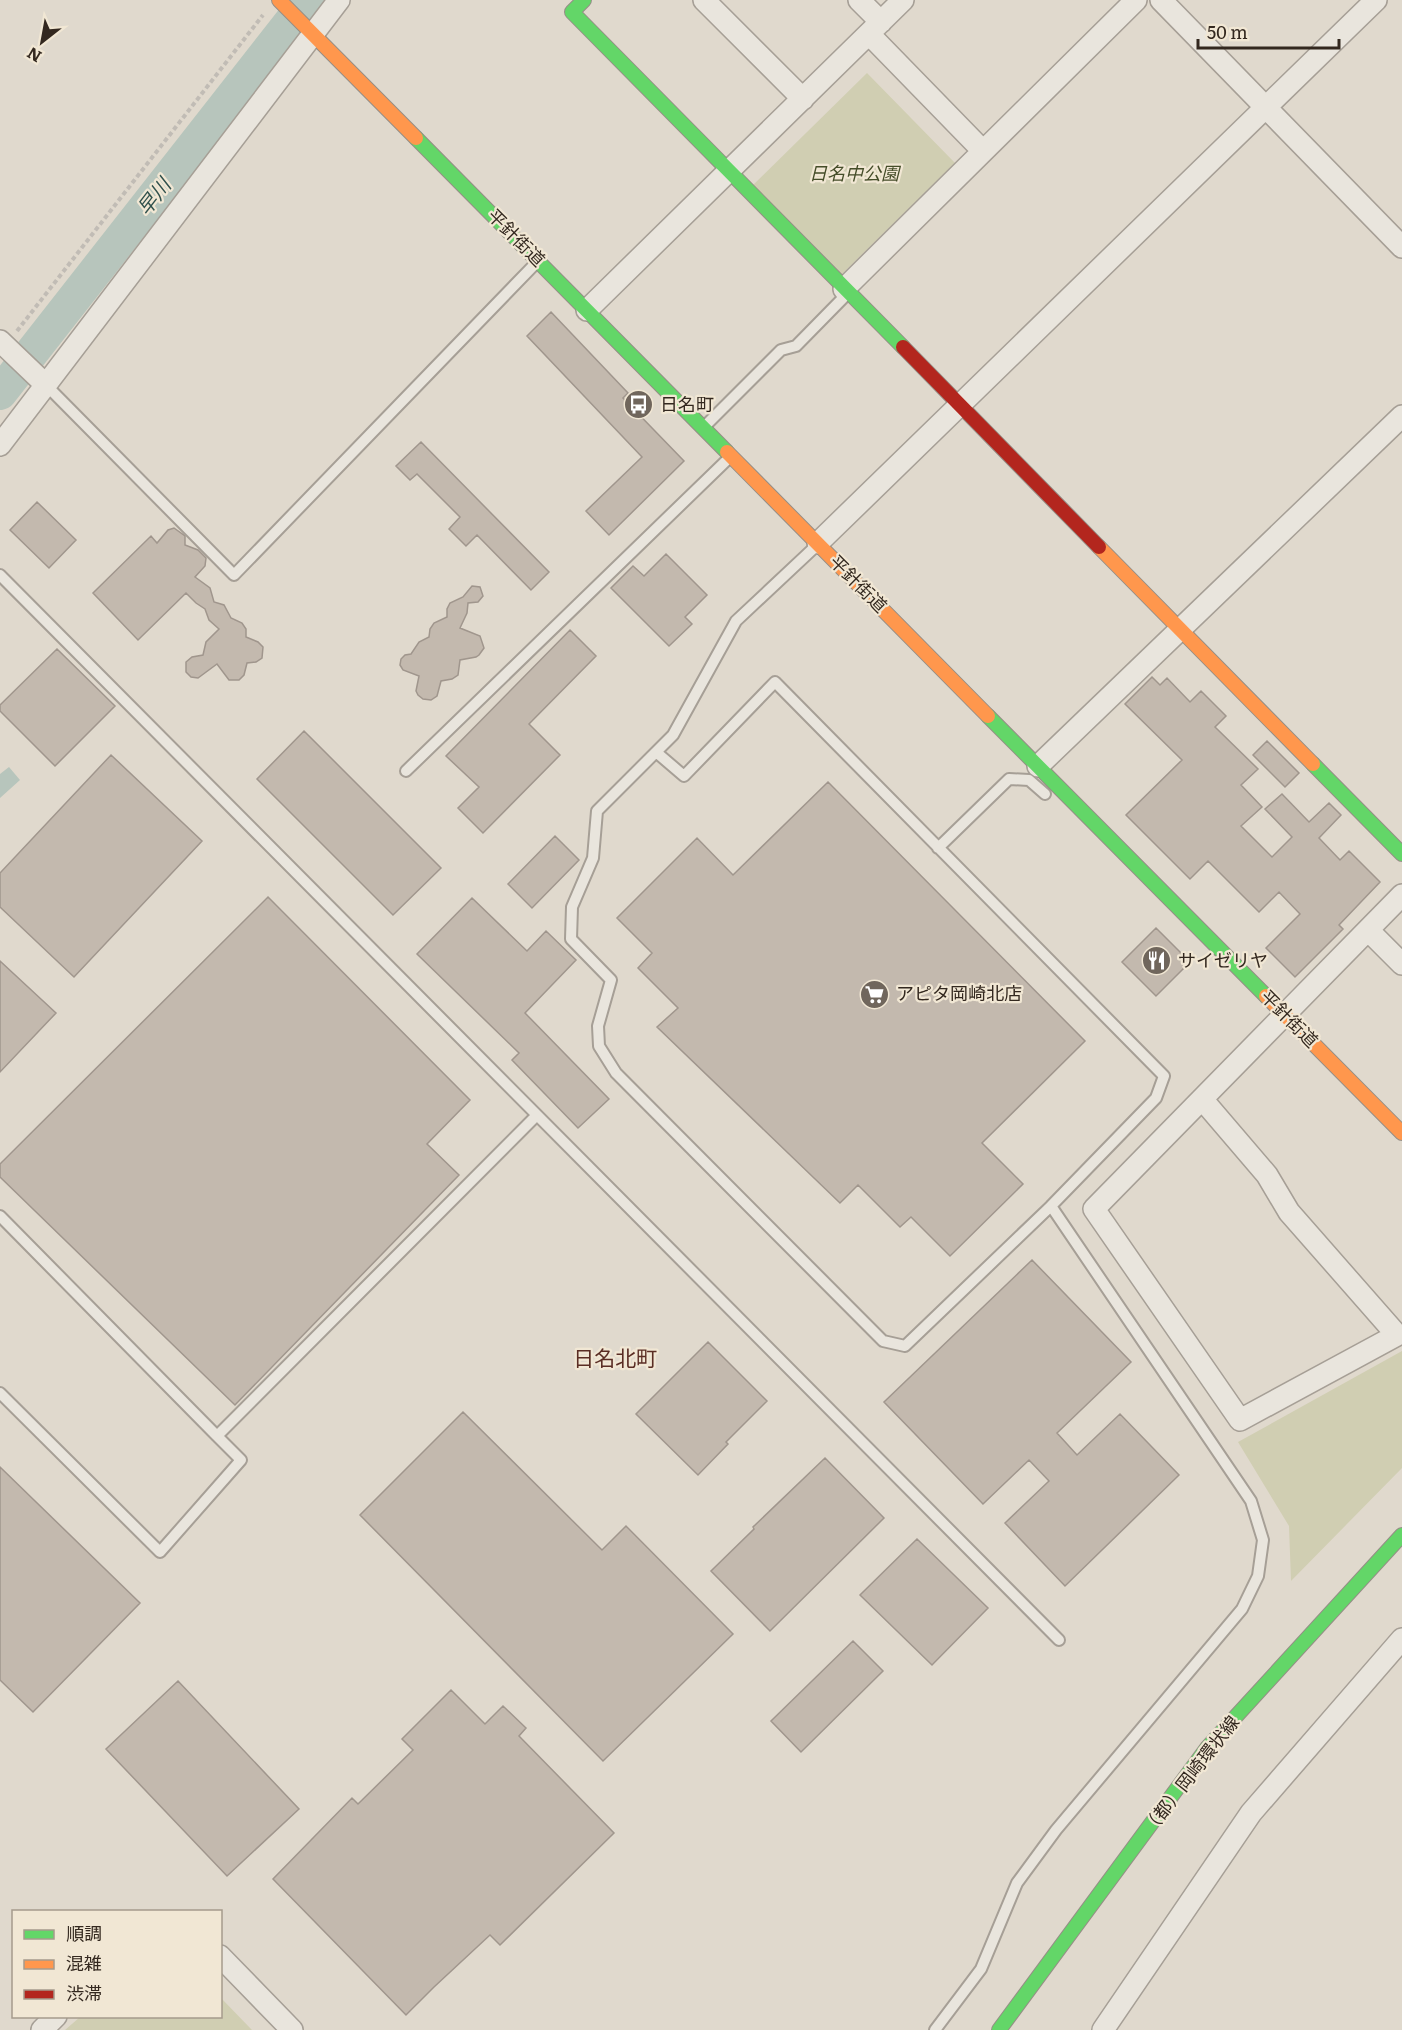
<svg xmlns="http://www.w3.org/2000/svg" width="1402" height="2030" viewBox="0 0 1402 2030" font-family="Literata,'Noto Sans JP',serif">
<rect width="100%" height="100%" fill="#e0d9cd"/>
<path fill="#d0ceb2" d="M867,73L955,163L841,275L752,186Z
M1402,1351V1468L1291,1581L1289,1526L1238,1442Z
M221,1998L252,2030H65L80,2017L220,2016Z"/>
<path fill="#b7c5bc" d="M9,767L20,780L0,798V774Z"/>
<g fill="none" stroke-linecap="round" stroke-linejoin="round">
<path stroke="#b7c5bc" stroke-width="34" d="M0,393L308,0"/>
</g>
<path fill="#c3b9ae" stroke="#a0968d" stroke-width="1.5" d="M551,312L628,393L623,398L684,461L609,535L586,511L642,457L527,336Z
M421,442L549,572L531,590L477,535L466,546L449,529L460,517L417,474L410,480L396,466Z
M37,502L76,540L49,568L10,530Z
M174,528L185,536V545L198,550L206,558L205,566L195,577L210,588L214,602L224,605L231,618L242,623L246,629V637L258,642L263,647L262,658L256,662L247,663L244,675L239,680H229L217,664L198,678L191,677L186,672V662L192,657L203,655L206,642L219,629L209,620L205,609L196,603L186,593L138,640L93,593L151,536L157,543L168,530Z
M666,554L707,595L685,617L692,624L669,646L611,588L633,566L644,576Z
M472,586L480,587L483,596L478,602L468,603L467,613L460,628L480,636L484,648L479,655L476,657L460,660L458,675L452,679L441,681L437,696L431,700L423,699L418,695L416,691L419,676L403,670L400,665L401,659L405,655L411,654L419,642L429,637L430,629L434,623L447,617V609L450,603L463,597Z
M570,630L596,656L529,724L560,755L483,833L458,808L479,787L446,756Z
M57,649L115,706L55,766L0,711V705Z
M1152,677L1160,685L1167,678L1190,702L1201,691L1226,716L1215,727L1258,769L1241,785L1262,807L1241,826L1272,857L1292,837L1265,809L1282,794L1309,822L1329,803L1341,815L1319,838L1340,860L1349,851L1380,882L1339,925L1343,929L1295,977L1266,948L1300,914L1279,892L1259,912L1208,861L1190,879L1126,815L1182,760L1125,704Z
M304,731L441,868L393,915L257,779Z
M1267,741L1299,773L1285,787L1253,755Z
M111,755L202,841L74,977L0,907V873Z
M828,782L1085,1041L982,1143L1023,1184L950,1256L911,1217L900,1227L858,1185L840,1203L657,1027L678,1008L638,968L652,953L617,918L697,838L733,875Z
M555,836L579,860L532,908L508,884Z
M268,897L470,1100L427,1144L459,1175L235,1405L0,1177V1164Z
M472,898L527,951L546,931L576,960L525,1013L609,1099L578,1128L512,1060L519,1053L417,954Z
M1156,928L1190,962L1156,996L1122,962Z
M0,961L56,1013L0,1072Z
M1032,1260L1131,1362L1057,1433L1077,1455L1120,1414L1179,1475L1065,1586L1005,1523L1049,1481L1029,1460L983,1504L884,1402Z
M708,1342L767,1401L726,1442L728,1444L698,1475L636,1414Z
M463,1412L602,1550L626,1526L733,1634L603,1761L360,1515Z
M825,1458L884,1518L770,1631L711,1571L754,1529L753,1527Z
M0,1467L140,1603L33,1712L0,1680Z
M917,1539L988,1608L932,1665L860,1595Z
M853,1641L883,1671L801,1752L771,1721Z
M178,1681L299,1809L227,1876L106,1749Z
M451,1690L485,1724L503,1706L526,1728L519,1736L614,1833L500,1945L490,1935L434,1987L406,2015L273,1879L352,1798L358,1804L413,1750L402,1739Z"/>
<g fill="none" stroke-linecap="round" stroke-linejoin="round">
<defs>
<path id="lane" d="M46,385L234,575L536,263
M706,425L781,350L796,346L847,294
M816,546L736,621L673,735L597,811L593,858L572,907L571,939L611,980L598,1026L599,1046L616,1073L883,1341L905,1346L1051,1206
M0,575L1059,1640
M656,752L684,776L775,682L1164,1076L1156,1098L1051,1206L1251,1501L1263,1540L1258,1576L1242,1609L1056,1830L1017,1883L981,1969L935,2030
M406,771L729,458
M938,848L1009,779L1029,780L1045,794
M0,1216L217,1436
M0,1393L160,1552L241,1460L217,1436L537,1115"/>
<path id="street" d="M704,0L803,99
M859,0L881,22
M1161,0L1402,247
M869,34L983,151
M844,289L1136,0
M587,310L903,0
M0,341L46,385
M0,445L339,0
M818,543L1376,0
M1038,766L1402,416
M1368,930L1402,964
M1202,1099L1267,1175L1289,1212L1397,1335L1240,1420L1094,1209L1402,895
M220,1956L292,2030
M42,2030L56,2016
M1103,2030L1251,1813L1402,1639"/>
<path id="fast" d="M584,0L572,12L903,347
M416,138L727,452
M988,716L1266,996
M1313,764L1402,854
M999,2030L1207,1748L1402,1535"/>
<path id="slow" d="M279,0L416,138
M727,452L988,716
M1099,547L1313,764
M1266,996L1402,1133"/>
<path id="jam" d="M903,347L1099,547"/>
</defs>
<use href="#lane" stroke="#a69f96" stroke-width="14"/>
<use href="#street" stroke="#a69f96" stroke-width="24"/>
<use href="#fast" stroke="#958e86" stroke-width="16"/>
<use href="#slow" stroke="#958e86" stroke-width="16"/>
<use href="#jam" stroke="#958e86" stroke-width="16"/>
<path stroke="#c1bcb5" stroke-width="4" stroke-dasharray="4.5 3" stroke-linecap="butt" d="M17,331L263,15"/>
<use href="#lane" stroke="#e9e5dd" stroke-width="10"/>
<use href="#street" stroke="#e9e5dd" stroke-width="21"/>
<use href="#fast" stroke="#63d668" stroke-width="14"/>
<use href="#slow" stroke="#ff974d" stroke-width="14"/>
<use href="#jam" stroke="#b3261e" stroke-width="14"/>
</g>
<defs>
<symbol id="bus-disc" viewBox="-11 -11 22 22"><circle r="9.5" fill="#70665c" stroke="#f1e7d4"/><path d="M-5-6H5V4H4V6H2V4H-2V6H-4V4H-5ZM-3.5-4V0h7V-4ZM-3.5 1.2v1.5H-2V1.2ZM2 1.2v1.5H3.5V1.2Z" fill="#fff"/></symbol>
<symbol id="restaurant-disc" viewBox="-11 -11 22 22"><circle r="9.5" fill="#70665c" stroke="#f1e7d4"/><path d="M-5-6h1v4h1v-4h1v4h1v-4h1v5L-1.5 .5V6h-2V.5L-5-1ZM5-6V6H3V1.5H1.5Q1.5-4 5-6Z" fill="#fff"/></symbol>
<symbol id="supermarket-disc" viewBox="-11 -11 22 22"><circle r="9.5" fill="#70665c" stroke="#f1e7d4"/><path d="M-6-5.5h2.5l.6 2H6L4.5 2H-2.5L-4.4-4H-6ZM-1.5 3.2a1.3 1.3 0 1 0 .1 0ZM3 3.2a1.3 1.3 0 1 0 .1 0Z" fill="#fff"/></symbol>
</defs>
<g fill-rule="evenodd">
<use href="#bus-disc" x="622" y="388" width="33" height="33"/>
<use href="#restaurant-disc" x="1140" y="944" width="33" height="33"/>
<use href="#supermarket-disc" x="858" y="978" width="33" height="33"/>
</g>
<g text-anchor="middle" stroke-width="4.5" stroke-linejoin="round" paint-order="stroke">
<g font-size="18" font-style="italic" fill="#454d29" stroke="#f1e7d4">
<text x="854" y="180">日名中公園</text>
</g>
<g font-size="18" fill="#33281f" stroke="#f1e7d4">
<text transform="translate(516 238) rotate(45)" y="6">平針街道</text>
<text transform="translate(858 584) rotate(45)" y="6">平針街道</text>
<text transform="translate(1289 1019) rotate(45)" y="6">平針街道</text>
<text transform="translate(1191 1775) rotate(-52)" y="6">（都）岡崎環状線</text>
</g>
<g font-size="18" fill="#33281f" stroke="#f1e7d4" text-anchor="start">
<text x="660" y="411">日名町</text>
<text x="1178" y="967">サイゼリヤ</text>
<text x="896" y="1000">アピタ岡崎北店</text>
</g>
<g font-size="20" font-style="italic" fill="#31514d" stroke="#f1e7d4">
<text transform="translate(154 197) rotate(-52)" y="7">早川</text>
</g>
<g font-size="21" fill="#5a2d24" stroke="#f1e7d4">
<text x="615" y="1366">日名北町</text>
</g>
</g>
<rect x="12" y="1910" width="210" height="108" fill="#f1e7d4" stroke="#a59b8c" stroke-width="1.5"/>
<rect x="24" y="1930" width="30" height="9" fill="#63d668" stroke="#a59b8c" stroke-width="1.5"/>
<text x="66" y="1940" font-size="18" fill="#33281f">順調</text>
<rect x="24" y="1960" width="30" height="9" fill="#ff974d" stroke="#a59b8c" stroke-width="1.5"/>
<text x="66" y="1970" font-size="18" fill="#33281f">混雑</text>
<rect x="24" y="1990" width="30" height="9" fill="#b3261e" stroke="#a59b8c" stroke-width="1.5"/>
<text x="66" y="2000" font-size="18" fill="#33281f">渋滞</text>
<g transform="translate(42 42) rotate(211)" stroke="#f1e7d4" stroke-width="4.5" paint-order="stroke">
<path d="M0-4.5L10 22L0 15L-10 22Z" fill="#33281f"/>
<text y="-9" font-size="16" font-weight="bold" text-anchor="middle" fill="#33281f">N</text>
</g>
<path d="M1198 39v9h141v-9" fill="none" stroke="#33281f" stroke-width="3"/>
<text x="1207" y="39" font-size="18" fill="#33281f" stroke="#f1e7d4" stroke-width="4.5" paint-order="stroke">50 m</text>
</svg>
